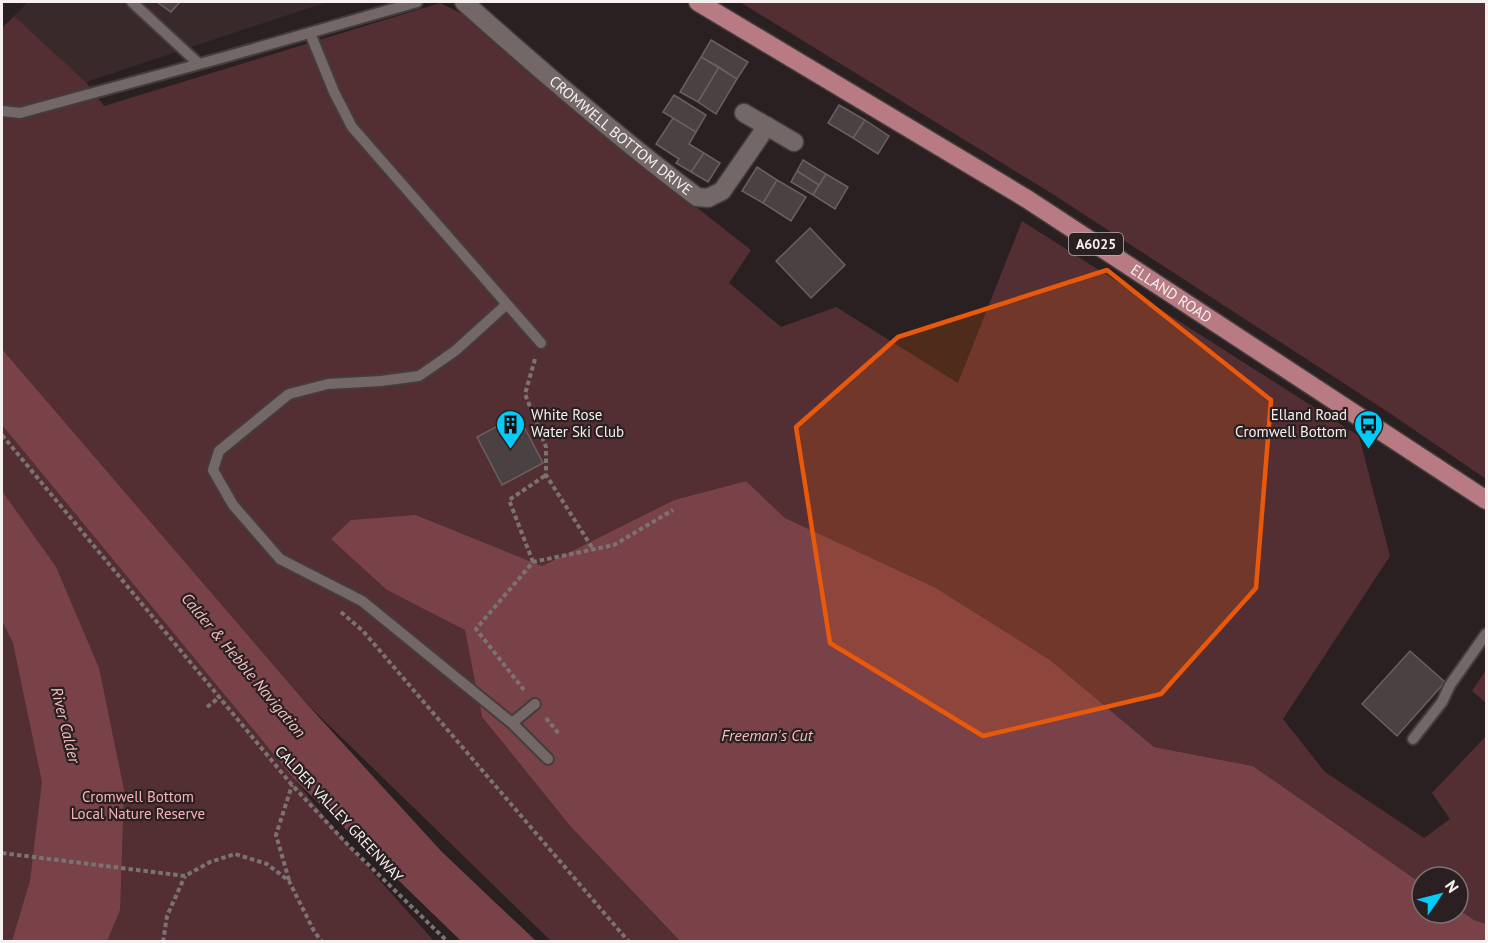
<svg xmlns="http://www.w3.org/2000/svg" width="1488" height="943" viewBox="0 0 1488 943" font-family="'PT Sans',sans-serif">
<rect width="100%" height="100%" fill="#2a2021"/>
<path fill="#3a292b" d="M28,2H327L86,82L14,16Z"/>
<path fill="#532f33" d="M740,2H1486V479L1391,414L1051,193Z
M440,3L469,17L576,113L751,250L729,283L781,327L836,307L958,383L1022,221L1359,436L1390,556L1283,719L1325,772L1424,838L1450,819L1432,793L1486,736V924L1474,920L1458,909V877H1422V884L1253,766L1154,747L1050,660L936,588L785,518L746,481L674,500L542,566L416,515L387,590L466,629L482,717L571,827L680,941H551L306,703L2,349V28L14,16L86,82L104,106Z
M2,425L349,846L434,941H2Z
M1486,670V703L1472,691Z"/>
<path fill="#794249" d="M2,349L306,703L442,852L536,941H461L294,779L2,425Z
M746,481L785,518L936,588L1050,660L1154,747L1253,766L1422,884V913H1458V909L1474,920L1486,924V941H680L571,827L482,717L465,630L387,590L331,539L351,520L416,515L542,566L674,500Z
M2,491L56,567L99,668L124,790L120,910L107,941H12L30,881L42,782L13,643L2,621Z"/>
<path fill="#4c4142" stroke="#6b5f60" stroke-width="1.5" d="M157,2H180L171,12Z
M711,40L748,62L737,79L701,57Z
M701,57L719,67L698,102L680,92Z
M719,67L737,79L716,114L698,102Z
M674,95L706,115L696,132L663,112Z
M839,105L865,120L853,138L828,123Z
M673,118L696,132L689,144L704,153L691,172L676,163L679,159L656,144Z
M865,120L889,136L878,154L853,138Z
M704,153L720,163L708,182L691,172Z
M803,160L826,174L819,185L797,171Z
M757,167L777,180L763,203L742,191Z
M797,171L819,185L813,195L791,182Z
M826,174L848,187L835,209L813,195Z
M777,180L806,197L791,221L763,203Z
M810,228L845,265L811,298L776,261Z
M518,415L543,463L502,485L477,437Z
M1410,651L1445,682L1397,736L1362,704Z"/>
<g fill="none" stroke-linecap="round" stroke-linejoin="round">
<defs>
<path id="lane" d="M132,2L199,64
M310,33L334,92L352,127L541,343
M2,111L20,113L225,57L417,2
M507,304L455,351L419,376L381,381L328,384L289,394L219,451L213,470L233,505L280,559L362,601L512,723L535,704
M512,723L548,759
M1413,739L1442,702L1450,685L1486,634"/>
<g id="street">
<path id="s1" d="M464,2C540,70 616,136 697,197L708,198L722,191L767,126"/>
<path d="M744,113L794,142"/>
</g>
<g id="primary">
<path id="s2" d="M698,2L1027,199L1486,500"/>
</g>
</defs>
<use href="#lane" stroke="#443c3d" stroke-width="14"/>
<use href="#street" stroke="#443c3d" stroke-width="21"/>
<use href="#primary" stroke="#443c3d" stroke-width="21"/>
<path stroke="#7b7273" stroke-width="4" stroke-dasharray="4.5 3" stroke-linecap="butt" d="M535,359L525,394L546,447V475L593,549
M2,435L292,785L349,846L448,942
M533,562L509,500L546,475
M341,612L363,631L629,942
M524,690L476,629L533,562L614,545L673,510
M207,707L220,697
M546,718L559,734
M2,853L185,876L210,862L235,854L267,864L289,881L314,931L322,942
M289,880L276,835L292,785
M163,942L167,916L185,876"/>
<use href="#lane" stroke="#736768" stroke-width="10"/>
<use href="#street" stroke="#736768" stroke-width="18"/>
<use href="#primary" stroke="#b97b83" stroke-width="18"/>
</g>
<path fill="#e8590c" fill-opacity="0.2" stroke="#e8590c" stroke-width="4.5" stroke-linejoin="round" d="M1107,270L1271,400L1256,588L1161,694L983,736L830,643L796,427L898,337Z"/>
<defs>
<symbol id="building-pin" viewBox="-11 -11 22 30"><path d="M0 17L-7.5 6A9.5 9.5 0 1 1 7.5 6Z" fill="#04cbf9" stroke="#2a2021"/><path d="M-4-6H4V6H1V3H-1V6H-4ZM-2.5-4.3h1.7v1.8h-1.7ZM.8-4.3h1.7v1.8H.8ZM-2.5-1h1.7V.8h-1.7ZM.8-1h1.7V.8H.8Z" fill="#111"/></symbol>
<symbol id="bus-pin" viewBox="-11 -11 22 30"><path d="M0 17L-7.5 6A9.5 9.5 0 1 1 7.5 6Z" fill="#04cbf9" stroke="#2a2021"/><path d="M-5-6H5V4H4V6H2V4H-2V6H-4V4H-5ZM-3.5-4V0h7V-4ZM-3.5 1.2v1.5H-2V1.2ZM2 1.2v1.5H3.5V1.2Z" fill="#111"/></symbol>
</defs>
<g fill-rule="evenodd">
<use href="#building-pin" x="494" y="408" width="33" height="45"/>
<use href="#bus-pin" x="1352" y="408" width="33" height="45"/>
</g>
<g text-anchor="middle" stroke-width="4.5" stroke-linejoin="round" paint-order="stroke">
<rect fill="#2a2021" stroke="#bab2b2" stroke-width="1.5" x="1069" y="233" width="54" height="22" rx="4.5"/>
<g font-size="14" font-weight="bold" fill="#f7f0f0">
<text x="1096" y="249">A6025</text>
</g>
<g font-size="15" fill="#f7f0f0" stroke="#2a2021">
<text dy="5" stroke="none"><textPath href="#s1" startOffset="206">CROMWELL BOTTOM DRIVE</textPath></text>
<text dy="5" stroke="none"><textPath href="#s2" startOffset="556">ELLAND ROAD</textPath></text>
<text transform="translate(339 814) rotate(47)" y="5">CALDER VALLEY GREENWAY</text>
</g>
<g font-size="15" fill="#f7f0f0" stroke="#2a2021" text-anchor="start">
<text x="531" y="420">White Rose<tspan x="531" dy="17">Water Ski Club</tspan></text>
<text x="1347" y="420" text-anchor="end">Elland Road<tspan x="1347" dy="17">Cromwell Bottom</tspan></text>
</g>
<g font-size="15" fill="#fbb3ba" stroke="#2a2021">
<text x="138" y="802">Cromwell Bottom<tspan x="138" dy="17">Local Nature Reserve</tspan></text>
</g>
<g font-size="16" font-style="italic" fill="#f4bdc2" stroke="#2a2021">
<text transform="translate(244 665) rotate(50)" y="6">Calder &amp; Hebble Navigation</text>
<text transform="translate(66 725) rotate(76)" y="6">River Calder</text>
<text x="767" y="741">Freeman's Cut</text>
</g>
</g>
<rect width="1488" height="943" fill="none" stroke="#f7f0f0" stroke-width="6"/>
<g transform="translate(1440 895) rotate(55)"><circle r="28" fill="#2a2021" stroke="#7c7374" stroke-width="1.5"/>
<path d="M0-4.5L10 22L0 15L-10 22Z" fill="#04cbf9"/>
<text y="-9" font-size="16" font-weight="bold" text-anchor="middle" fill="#f7f0f0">N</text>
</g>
</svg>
